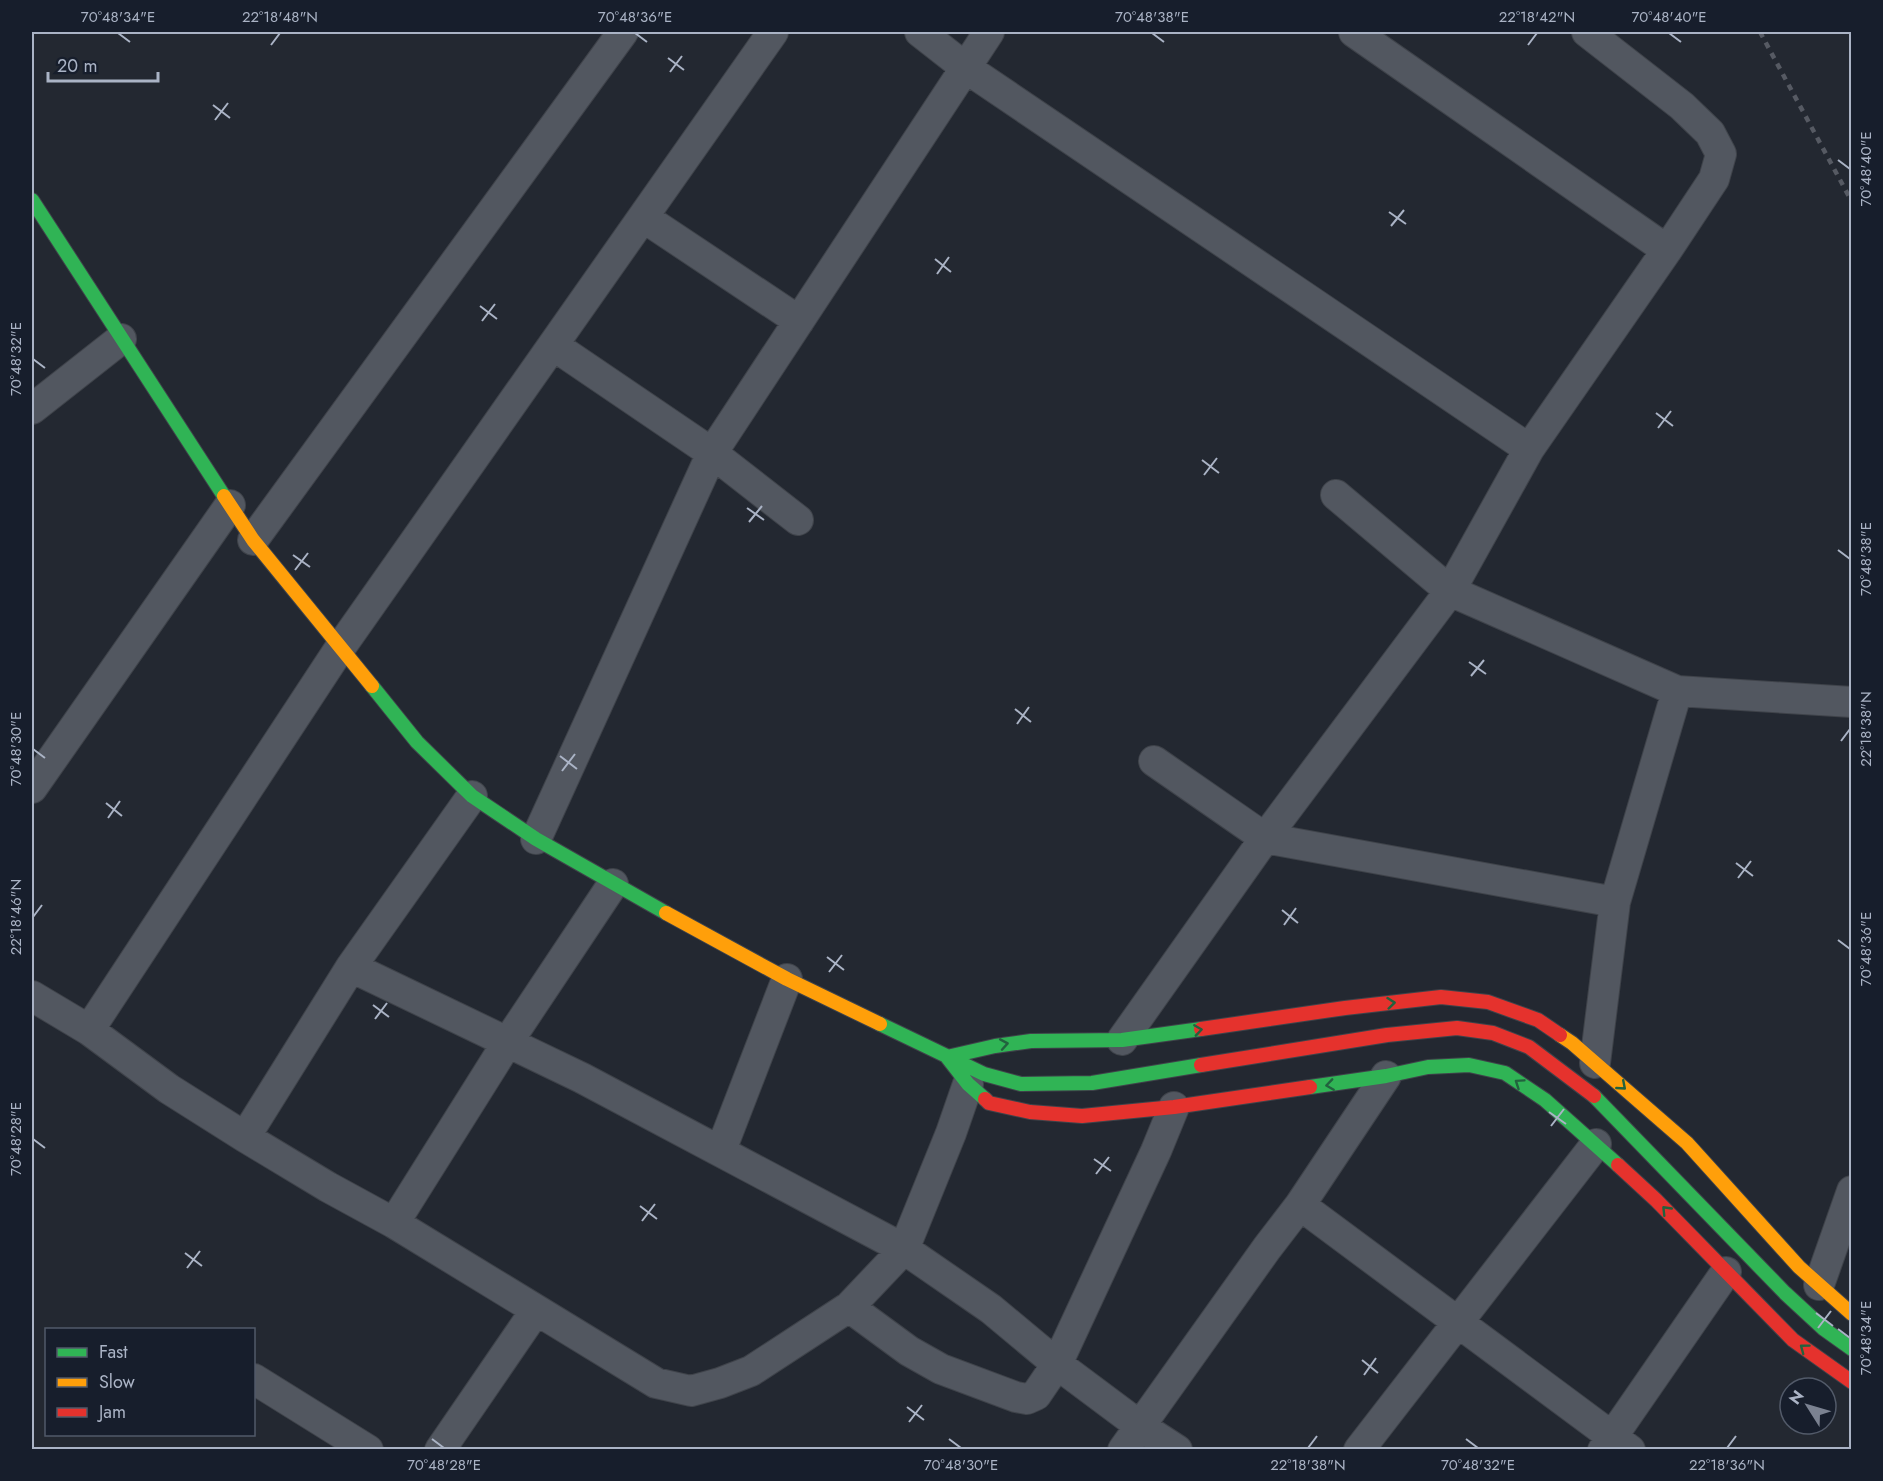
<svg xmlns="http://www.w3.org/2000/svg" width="1883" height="1481" viewBox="0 0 1883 1481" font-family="Jost,sans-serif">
<rect width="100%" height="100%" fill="#232831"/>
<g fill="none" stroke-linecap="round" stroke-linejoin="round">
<defs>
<path id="street" d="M920,32L966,68L1529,449
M1354,32L1667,250
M643,217L799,321
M553,345L712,453L798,520
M32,409L121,339
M253,540L623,32
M1677,691L1852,702
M1154,761L1265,838L1615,902L1677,691L1450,591L1336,495
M32,788L230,505
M536,839L712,453L989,32
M351,967L582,1078L904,1249L991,1309L1057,1364L1140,1426L1177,1450
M32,996L89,1030L169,1089L245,1137L328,1187L394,1223L656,1383L691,1391L720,1383L751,1371L849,1307L904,1249L951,1133L968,1084
M89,1030L340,648L773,32
M1122,1040L1265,838L1450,591L1529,449L1667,250L1714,179L1721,154L1710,133L1682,106L1587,32
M1595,1063L1615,902
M245,1137L351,967L472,796
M721,1150L787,979
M1300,1205L1630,1450
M394,1223L507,1043L613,884
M1819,1285L1852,1191
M849,1307L909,1351L941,1369L1016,1397L1027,1399L1036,1395L1057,1364L1156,1151L1174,1107
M254,1379L368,1450
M440,1450L536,1310
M1123,1450L1267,1248L1300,1205L1386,1076
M1359,1450L1596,1144
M1603,1450L1726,1272"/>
<path id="fast" d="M32,200L224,496
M372,686L417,742L472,796L536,839L666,913
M880,1024L984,1074L1021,1084L1092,1083L1201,1065
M1310,1087L1386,1076L1428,1067L1469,1065L1505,1073L1545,1100L1618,1165
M1594,1096L1785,1293L1824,1329L1852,1349
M985,1099L968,1084L947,1057L995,1046L1031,1041L1122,1040L1201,1029"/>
<path id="slow" d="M224,496L253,540L372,686
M666,913L787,979L880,1024
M1560,1035L1572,1043L1687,1143L1799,1267L1852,1314"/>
<path id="jam" d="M1201,1029L1345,1008L1441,997L1488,1002L1538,1020L1560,1035
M1201,1065L1387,1035L1457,1028L1493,1033L1529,1047L1594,1096
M985,1099L989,1103L1030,1112L1082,1116L1174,1107L1310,1087
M1618,1165L1656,1200L1793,1340L1852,1382"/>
</defs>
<use href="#street" stroke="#3f434a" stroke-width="32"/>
<use href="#fast" stroke="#3f434a" stroke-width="16"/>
<use href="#slow" stroke="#3f434a" stroke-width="16"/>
<use href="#jam" stroke="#3f434a" stroke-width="16"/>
<use href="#street" stroke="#525760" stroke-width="30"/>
<use href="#fast" stroke="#30b455" stroke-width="14"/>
<use href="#slow" stroke="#ff9f0a" stroke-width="14"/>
<use href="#jam" stroke="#e5322d" stroke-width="14"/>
<path stroke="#565a63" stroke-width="4.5" stroke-dasharray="6 6" stroke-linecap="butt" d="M1760,32L1852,202"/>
</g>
<defs><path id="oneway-chevron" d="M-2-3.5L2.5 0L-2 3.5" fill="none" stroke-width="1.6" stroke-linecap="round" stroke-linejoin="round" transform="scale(1.5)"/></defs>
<g stroke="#22623e">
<use href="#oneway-chevron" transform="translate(1391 1003) rotate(-6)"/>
<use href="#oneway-chevron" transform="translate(1198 1030) rotate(-8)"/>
<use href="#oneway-chevron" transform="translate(1004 1044) rotate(-10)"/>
<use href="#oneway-chevron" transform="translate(1519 1083) rotate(-146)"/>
<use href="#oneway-chevron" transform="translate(1330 1085) rotate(172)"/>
<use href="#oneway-chevron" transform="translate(1622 1086) rotate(41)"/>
<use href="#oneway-chevron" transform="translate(1666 1210) rotate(-134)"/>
<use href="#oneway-chevron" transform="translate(1804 1348) rotate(-143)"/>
</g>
<path fill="none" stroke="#aab3c5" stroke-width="2" d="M118,33L130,42M635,33L647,42M1152,33L1164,42M1669,33L1681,42M271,45L280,33M1528,45L1537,33M668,58L684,70M670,72L682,56M213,105L230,118M215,120L228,103M1838,160L1850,169M1389,212L1406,224M1391,226L1404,210M935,259L951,272M937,274L949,257M480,306L497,319M482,321L495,304M33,359L45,368M1656,413L1673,426M1658,428L1671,411M1202,460L1219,473M1204,475L1217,458M747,508L764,520M749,522L762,506M1838,550L1850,559M293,555L310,567M295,570L308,553M1469,662L1486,674M1471,676L1484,660M1015,709L1031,722M1017,724L1029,707M1841,741L1850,729M33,749L45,758M560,756L577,769M562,771L575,754M106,803L122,816M108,818L120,801M1736,863L1753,876M1738,878L1751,861M1282,910L1298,923M33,917L42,905M1284,925L1296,908M1838,940L1850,949M827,957L844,970M829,972L842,955M373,1005L389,1017M375,1019L387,1003M1549,1112L1566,1124M1551,1126L1564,1109M33,1139L45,1148M1094,1159L1111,1171M1096,1174L1109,1157M640,1206L657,1219M642,1221L655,1204M185,1253L202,1266M187,1268L200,1251M1816,1313L1833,1326M1818,1328L1831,1311M1838,1329L1850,1338M1362,1360L1378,1373M1364,1375L1376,1358M907,1407L924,1420M909,1422L922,1405M432,1439L444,1448M949,1439L961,1448M1466,1439L1478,1448M1308,1448L1317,1436M1727,1448L1736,1436"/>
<rect width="1883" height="1481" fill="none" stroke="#171e2c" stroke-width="66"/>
<rect x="45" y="1328" width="210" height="108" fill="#171e2c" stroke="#525a69" stroke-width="1.5"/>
<rect x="57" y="1348" width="30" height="9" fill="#30b455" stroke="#525a69" stroke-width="1.5"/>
<text x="99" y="1358" font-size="18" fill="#aab3c5">Fast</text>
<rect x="57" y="1378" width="30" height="9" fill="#ff9f0a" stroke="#525a69" stroke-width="1.5"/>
<text x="99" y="1388" font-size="18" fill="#aab3c5">Slow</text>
<rect x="57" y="1408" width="30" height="9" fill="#e5322d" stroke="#525a69" stroke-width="1.5"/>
<text x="99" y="1418" font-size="18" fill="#aab3c5">Jam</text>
<g transform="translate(1808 1406) rotate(307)"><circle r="28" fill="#171e2c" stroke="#525a69" stroke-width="1.5"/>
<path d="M0-4.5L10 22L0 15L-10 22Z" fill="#7b8291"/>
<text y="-9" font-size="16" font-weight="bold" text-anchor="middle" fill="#aab3c5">N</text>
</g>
<path d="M48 72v9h110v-9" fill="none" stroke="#aab3c5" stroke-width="3"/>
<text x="57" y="72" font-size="18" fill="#aab3c5" stroke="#171e2c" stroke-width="4.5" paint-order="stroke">20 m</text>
<rect x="33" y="33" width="1817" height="1415" fill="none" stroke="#aab3c5" stroke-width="2"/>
<g font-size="15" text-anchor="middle" fill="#aab3c5">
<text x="118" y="22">70°48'34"E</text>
<text x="280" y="22">22°18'48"N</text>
<text x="635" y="22">70°48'36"E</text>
<text x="1152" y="22">70°48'38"E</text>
<text x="1537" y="22">22°18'42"N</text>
<text x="1669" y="22">70°48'40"E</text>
<text transform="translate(1866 169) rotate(-90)" y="5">70°48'40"E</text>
<text transform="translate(16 359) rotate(-90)" y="5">70°48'32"E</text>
<text transform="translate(1866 559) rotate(-90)" y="5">70°48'38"E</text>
<text transform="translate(1866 729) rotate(-90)" y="5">22°18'38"N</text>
<text transform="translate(16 749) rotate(-90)" y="5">70°48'30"E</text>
<text transform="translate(16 917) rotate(-90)" y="5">22°18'46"N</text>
<text transform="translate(1866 949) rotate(-90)" y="5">70°48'36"E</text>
<text transform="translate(16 1139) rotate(-90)" y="5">70°48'28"E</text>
<text transform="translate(1866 1338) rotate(-90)" y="5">70°48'34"E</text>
<text x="444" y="1470">70°48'28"E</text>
<text x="961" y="1470">70°48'30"E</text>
<text x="1308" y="1470">22°18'38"N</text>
<text x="1478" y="1470">70°48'32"E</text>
<text x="1727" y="1470">22°18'36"N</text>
</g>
</svg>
